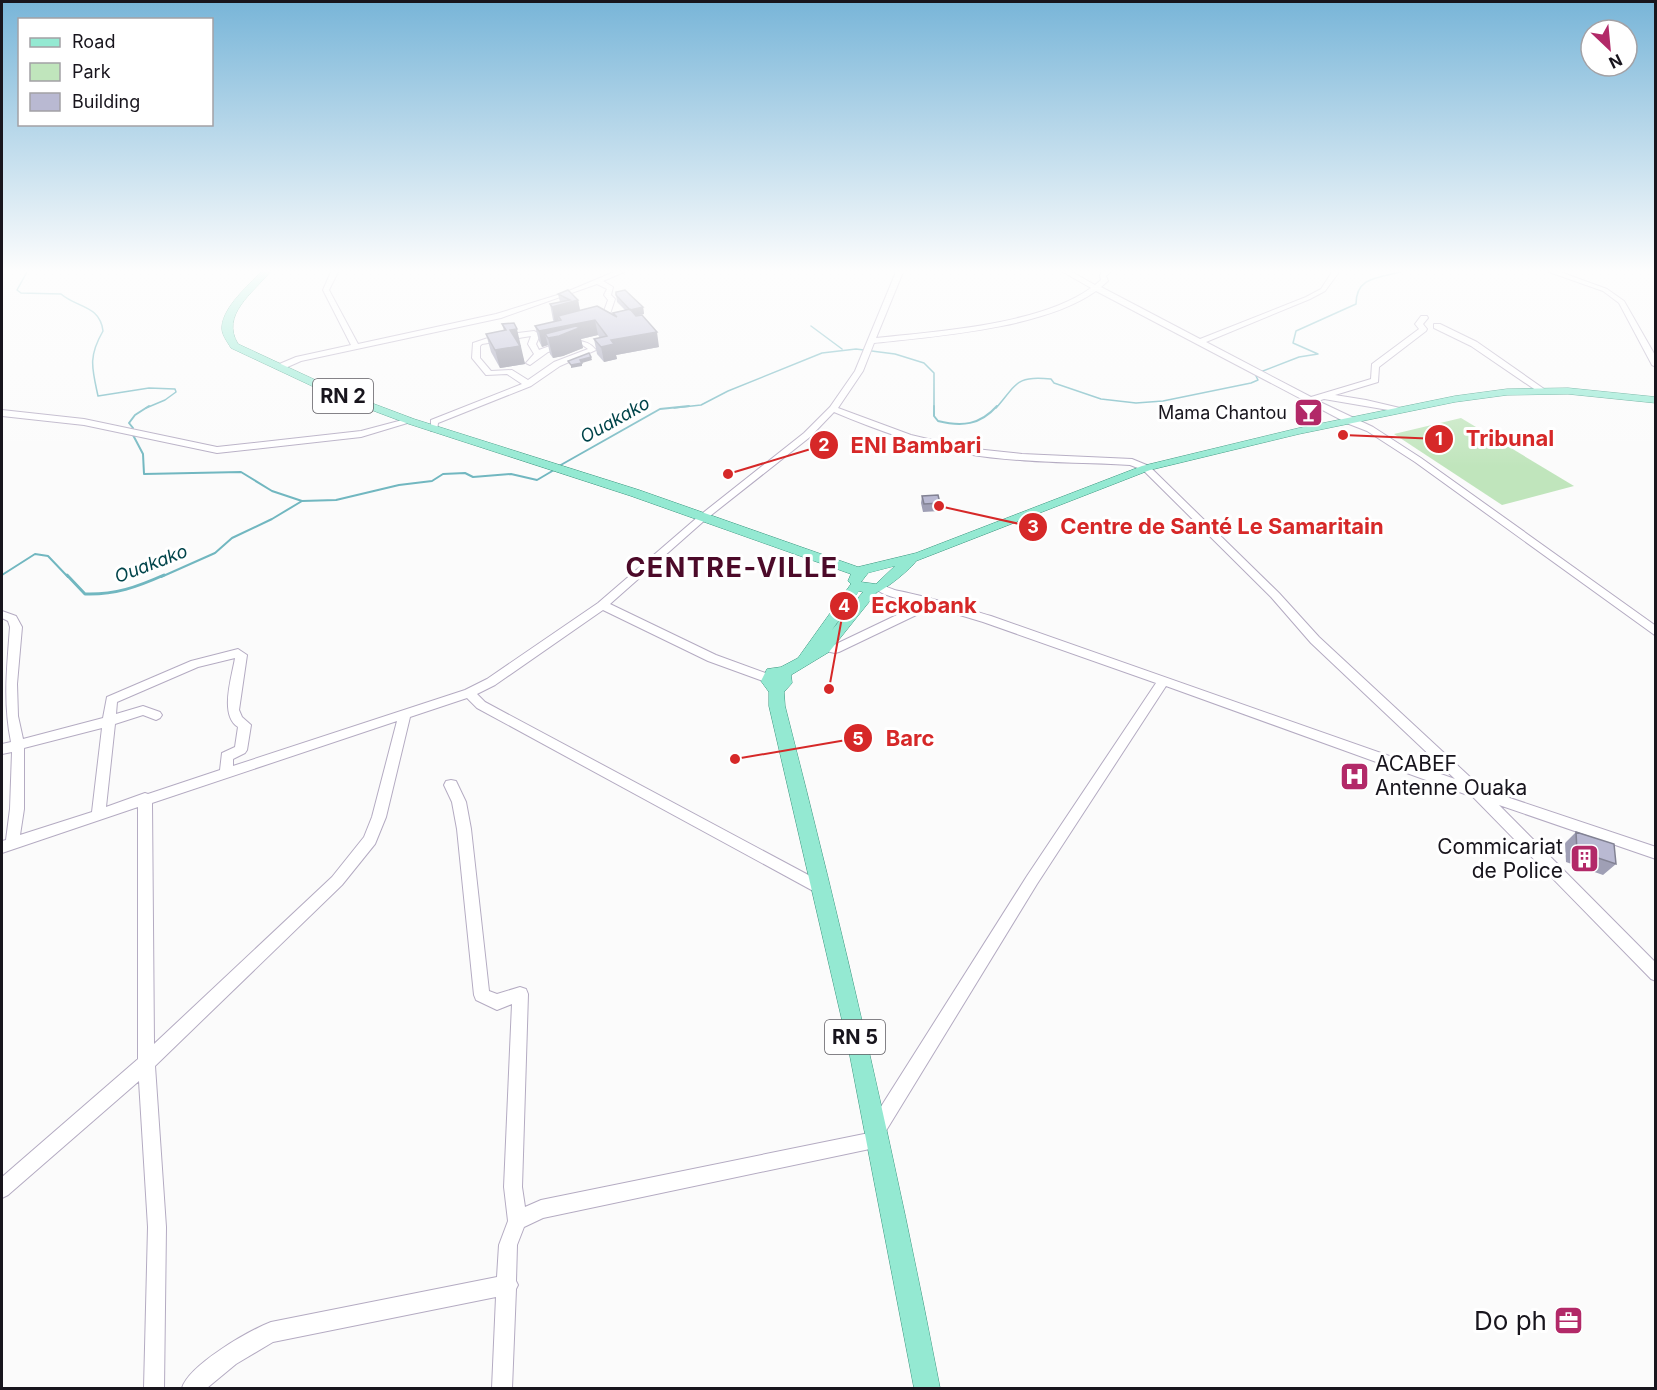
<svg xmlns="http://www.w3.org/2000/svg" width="1657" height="1390" viewBox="0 0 1657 1390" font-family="Inter,sans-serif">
<rect width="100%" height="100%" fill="#fbfbfb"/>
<path fill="#c0e5bc" d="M1461,418L1574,486L1502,505L1394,434Z"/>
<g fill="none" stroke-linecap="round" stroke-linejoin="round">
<path stroke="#71b7c0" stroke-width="1.5" d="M27,272L17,290L21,293L61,294C77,308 100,305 103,331C88,357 92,368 98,396L149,388L175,389L176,392L165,400L146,408
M811,326L842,349
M674,408L701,405L728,391L822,353L856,349L895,354L924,363L934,373V408
M996,408C1017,384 1016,375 1051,379L1054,383L1101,399L1136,403L1163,401L1251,383L1258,380L1255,374L1299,357L1318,354L1293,343L1296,331L1356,304C1356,277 1378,278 1400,272"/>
<path stroke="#71b7c0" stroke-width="2" d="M934,406V416L938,421C962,427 980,425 997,406
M133,428L129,423L135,415L149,406
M133,435L143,454L144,474L241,472L272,491L302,501
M559,466L660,409L689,406
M2,575L35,554L48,556L68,577
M161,577L215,553L232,538L272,519L302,501L336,500L399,485L432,481L443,474L465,473L473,477L511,474L537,480L554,470"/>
<path stroke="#71b7c0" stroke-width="3" d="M67,575L85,594C115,595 137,587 164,575"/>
<defs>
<path id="minor" d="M331,272H338L329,290L358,344L496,314L564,293L614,272H624L603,281L613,287L611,295L615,299L610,314L594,319L590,317L604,311L608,300L604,295L607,289L597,284L501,318L301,361L283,369H277V365L296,357L351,345L323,290Z
M896,272H903L876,338C939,331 1039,325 1091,288L1063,272H1072L1095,285L1101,280L1100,275L1102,272H1110L1106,276L1108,281L1101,287L1200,339L1306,297L1321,289L1332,272H1339L1325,291L1310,299L1206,342L1311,397L1371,379L1372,364L1419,329L1415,324L1421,316H1427L1428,318L1423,324L1427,329L1426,331L1379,367L1378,382L1335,395L1366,400L1400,408V412L1324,399L1318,401L1373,427L1421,458L1656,626V636L1415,462L1367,431L1349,424L1096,291C1045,328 938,336 874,343L863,371L838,408L911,435L966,448L1022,454L1132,459L1149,466L1279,593L1319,637L1483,789L1656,847V859L1499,805L1656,963V981L1651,979L1473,797L1166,686L1037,884L884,1134L887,1140L884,1146L543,1218L524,1227L517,1245L516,1281L518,1285L516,1289L512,1388H492L496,1297L273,1342L236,1364L207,1388H182C189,1365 248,1331 271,1322L497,1277L499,1245L508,1221L504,1187L512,1004L497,1010L476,1000L474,995L457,829L452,802L444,785L446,781L451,780L456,781L466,802L471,829L489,991L497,994L520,987L526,989L528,994L522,1187L525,1207L541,1200L869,1133L867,1130L870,1124L1027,876L1156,683L983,622L933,607L839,652L835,653L811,648L809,645L811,642L815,641L834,645L922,603C907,599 887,599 875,588L876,586C885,584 891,590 899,591C930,597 960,607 991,616L1455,779L1311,643L1271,597L1143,470L1130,465C1076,462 1020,463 966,454C920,446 877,430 834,412L810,437L705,520L610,604L716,655L771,675L773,678L771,681H763L708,661L603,610L495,685L477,694L485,702L827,885L829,889L827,893L822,895L817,893L477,708L467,698L410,717L386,817L375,844L342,885L155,1066L166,1227L164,1388H144L148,1227L139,1081L8,1195L2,1198V1177L138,1059V807L2,853V841L6,840L10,809L12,752L2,754V744L11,742C3,702 7,668 10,627L8,621L2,618V611L16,616L22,627L17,684L18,716L23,739L103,718L107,697L191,661L238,649L247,655L239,710L242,717L251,725L247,750L245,753L233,759V766L465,690L487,679L598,603L699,516L804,433L830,407L855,371ZM235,658C232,677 219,715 238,727L235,747L222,753L220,770L148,794L145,793L106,807L115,724L143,715L156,720L160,718L162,715L160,712L143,706L116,714L117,702L198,667ZM397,721L372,817L364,837L332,877L154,1044L152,803ZM102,728L92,812L20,835L24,809V748Z
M1549,272H1560L1607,289L1624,301L1656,357V367L1652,365L1619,303L1603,291Z
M1434,324H1440L1477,342L1547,391L1540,393L1471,346L1434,328Z
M534,331L538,333L539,337L536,344L539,350C556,343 584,333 596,350L560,366L531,386L438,423L437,431H431V420L522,384L507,374L486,375L472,358L473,343L494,336ZM531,336L528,344L534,354L526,363L530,365L548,352L581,344L588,349L554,362L528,380L512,370L491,371L480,358V346L482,344Z
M2,410L84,419L217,447L361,431L410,418L414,421L361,437L217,453L84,425L2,416Z"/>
<path id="major" d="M261,272H270C253,293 220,315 238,344L337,390L414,419L639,490L858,567L916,553L1142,466L1299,428L1455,396L1507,389L1568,388L1656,397V403L1568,394L1507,395L1455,402L1299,434L1150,470L916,561C913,567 884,591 877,592L829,652L791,675L792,683L784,692L785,706C843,932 896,1159 940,1388H914L848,1046L769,706V692L761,681L767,669L781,667L798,658L851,584L848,581L851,574L631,496L406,423L329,394L231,348C227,341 221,334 222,326C224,306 248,286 261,272ZM895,566L876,584L861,582L868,573ZM859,591L863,592L832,630Z"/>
</defs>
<use href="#minor" stroke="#b4abc2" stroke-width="2"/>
<use href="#major" stroke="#3a967f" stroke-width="1"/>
<use href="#minor" fill="#fff" fill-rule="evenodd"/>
<use href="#major" fill="#94e9d2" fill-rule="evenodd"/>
</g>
<path fill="#9f9fb5" d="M558,294L578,300L580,310L614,315L613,313L625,310L617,302L616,295L643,307L644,314L635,316L659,347L616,355L617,359L604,362L597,354L594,339L600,338L598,335L581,339L583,348L563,356L553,358L550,354L548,345L542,347L539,341L535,326L554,322L553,320L550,304L560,302Z
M502,324L521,346L520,347L525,364L500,368L491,352L486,334L504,331Z
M922,496L940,503V511L923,512L921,503Z
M1576,832L1616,864L1603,875L1566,862L1565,843Z"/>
<path fill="#828293" d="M578,300L581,316H558L559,322L555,323L552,307Z
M643,307L644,314L631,316L630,310Z
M595,320L598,335L581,339L583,348L563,356L553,358L548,338L545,334L548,345L542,347L539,331Z
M517,329L525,364L500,368L495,350L510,330Z
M657,332L659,347L616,355L617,359L604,362L601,347L611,340Z
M591,357L592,360L582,363V366L571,368V365L580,360Z"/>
<path fill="#b9b9d2" stroke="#828293" stroke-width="1.5" d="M568,290L578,300L552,307L550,304L570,300L558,294Z
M625,290L643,307L630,310L616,295V292Z
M597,306L617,317L613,313L630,309L636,316L642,315L657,332L611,340L614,344L601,347L594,339L607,336L595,320L539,331L535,326L561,320L558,316Z
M514,323L517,329L510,330L520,346L495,350L486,334L506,330L502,324Z
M576,326L579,328L559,336L548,338L545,334Z
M589,353L591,357L580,360L582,363L571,365L568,361Z
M938,495L940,503L924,504L922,496Z
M1576,832L1614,844L1616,864L1577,851Z"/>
<linearGradient id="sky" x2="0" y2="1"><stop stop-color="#78b5d8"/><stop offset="0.58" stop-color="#fdfdfd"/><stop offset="1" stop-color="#fdfdfd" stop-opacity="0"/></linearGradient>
<rect width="1657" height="467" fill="url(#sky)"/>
<defs>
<symbol id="bar-square" viewBox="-11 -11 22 22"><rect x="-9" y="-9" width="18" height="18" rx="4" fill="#b22968" stroke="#fff"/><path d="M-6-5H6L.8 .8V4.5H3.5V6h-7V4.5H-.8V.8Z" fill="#fff"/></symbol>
<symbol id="hospital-square" viewBox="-11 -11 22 22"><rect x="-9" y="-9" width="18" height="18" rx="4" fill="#b22968" stroke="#fff"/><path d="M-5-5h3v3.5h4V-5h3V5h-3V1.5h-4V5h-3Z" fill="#fff"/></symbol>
<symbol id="building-square" viewBox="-11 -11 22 22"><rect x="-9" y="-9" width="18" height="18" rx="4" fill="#b22968" stroke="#fff"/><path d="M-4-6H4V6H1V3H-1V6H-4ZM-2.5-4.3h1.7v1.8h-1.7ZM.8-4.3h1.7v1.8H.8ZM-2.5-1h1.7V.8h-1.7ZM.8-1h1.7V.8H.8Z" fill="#fff"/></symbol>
<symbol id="office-square" viewBox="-11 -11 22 22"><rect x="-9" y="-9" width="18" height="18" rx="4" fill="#b22968" stroke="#fff"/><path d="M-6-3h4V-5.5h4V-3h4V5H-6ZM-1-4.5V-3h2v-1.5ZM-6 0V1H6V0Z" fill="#fff"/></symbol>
</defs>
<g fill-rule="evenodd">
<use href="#bar-square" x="1292" y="396" width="33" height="33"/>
<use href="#hospital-square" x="1338" y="760" width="33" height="33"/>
<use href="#building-square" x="1568" y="842" width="33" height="33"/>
<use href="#office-square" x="1552" y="1304" width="33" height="33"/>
</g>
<g text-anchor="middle" stroke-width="6" stroke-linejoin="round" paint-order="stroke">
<g font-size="18" fill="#18151d" stroke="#fff" text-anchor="end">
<text x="1287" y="419">Mama Chantou</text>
</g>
<g font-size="18" font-style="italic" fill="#00444a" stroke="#fff">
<text transform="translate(615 420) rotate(-29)" y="6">Ouakako</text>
<text transform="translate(151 564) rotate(-21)" y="6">Ouakako</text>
</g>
<g fill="#fff" stroke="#5d5b61" stroke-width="1.5">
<rect x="313" y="379" width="60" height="34" rx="4.5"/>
<rect x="825" y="1020" width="60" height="34" rx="4.5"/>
</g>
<g font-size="20" font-weight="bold" fill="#18151d">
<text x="343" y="403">RN 2</text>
<text x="855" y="1044">RN 5</text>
</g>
<g font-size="21" fill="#18151d" stroke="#fff" text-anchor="start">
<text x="1375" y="771">ACABEF<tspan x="1375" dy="24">Antenne Ouaka</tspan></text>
<text x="1563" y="854" text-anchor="end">Commicariat<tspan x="1563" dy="24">de Police</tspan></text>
</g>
<g font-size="26" fill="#18151d" stroke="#fff" text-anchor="end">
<text x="1547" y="1330">Do ph</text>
</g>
<g font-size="27" font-weight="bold" letter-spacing="1.5" fill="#4c0a29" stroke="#fff">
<text x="732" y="577">CENTRE-VILLE</text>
</g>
</g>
<path fill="none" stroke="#d62828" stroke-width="2" d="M1343 435L1439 439M728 474L824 445M939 506L1033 527M829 689L844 606M735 759L858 738"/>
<g fill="#d62828" stroke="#fff" stroke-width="2">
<circle cx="1343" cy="435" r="6"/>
<circle cx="728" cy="474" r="6"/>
<circle cx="939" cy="506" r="6"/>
<circle cx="829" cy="689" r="6"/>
<circle cx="735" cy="759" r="6"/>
<circle cx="1439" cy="439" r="15"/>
<circle cx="824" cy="445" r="15"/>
<circle cx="1033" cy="527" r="15"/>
<circle cx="844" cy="606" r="15"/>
<circle cx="858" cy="738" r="15"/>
</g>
<g font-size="18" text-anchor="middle" font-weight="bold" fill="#fff">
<text x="1439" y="445">1</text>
<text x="824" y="451">2</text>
<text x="1033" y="533">3</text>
<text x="844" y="612">4</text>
<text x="858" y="745">5</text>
</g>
<g font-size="22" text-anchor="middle" font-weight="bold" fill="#d62828" stroke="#fff" stroke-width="6" stroke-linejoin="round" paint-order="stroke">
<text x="1510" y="446">Tribunal</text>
<text x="916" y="453">ENI Bambari</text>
<text x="1222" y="534">Centre de Santé Le Samaritain</text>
<text x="924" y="613">Eckobank</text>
<text x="910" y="746">Barc</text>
</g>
<rect width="1657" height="1390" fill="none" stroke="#18151d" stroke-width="6"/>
<rect x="18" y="18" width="195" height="108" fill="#ffffff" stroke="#a3a1a5" stroke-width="1.5"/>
<rect x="30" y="38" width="30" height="9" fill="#94e9d2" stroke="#a3a1a5" stroke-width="1.5"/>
<text x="72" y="48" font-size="18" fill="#18151d">Road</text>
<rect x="30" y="63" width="30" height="18" fill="#c0e5bc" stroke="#a3a1a5" stroke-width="1.5"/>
<text x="72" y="78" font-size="18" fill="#18151d">Park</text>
<rect x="30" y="93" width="30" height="18" fill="#b9b9d2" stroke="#a3a1a5" stroke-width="1.5"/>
<text x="72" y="108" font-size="18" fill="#18151d">Building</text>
<g transform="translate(1609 48) rotate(154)"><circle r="28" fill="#ffffff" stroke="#a3a1a5" stroke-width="1.5"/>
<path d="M0-4.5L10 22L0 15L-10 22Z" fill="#b22968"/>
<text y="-9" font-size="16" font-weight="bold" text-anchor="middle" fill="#18151d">N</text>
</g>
</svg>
